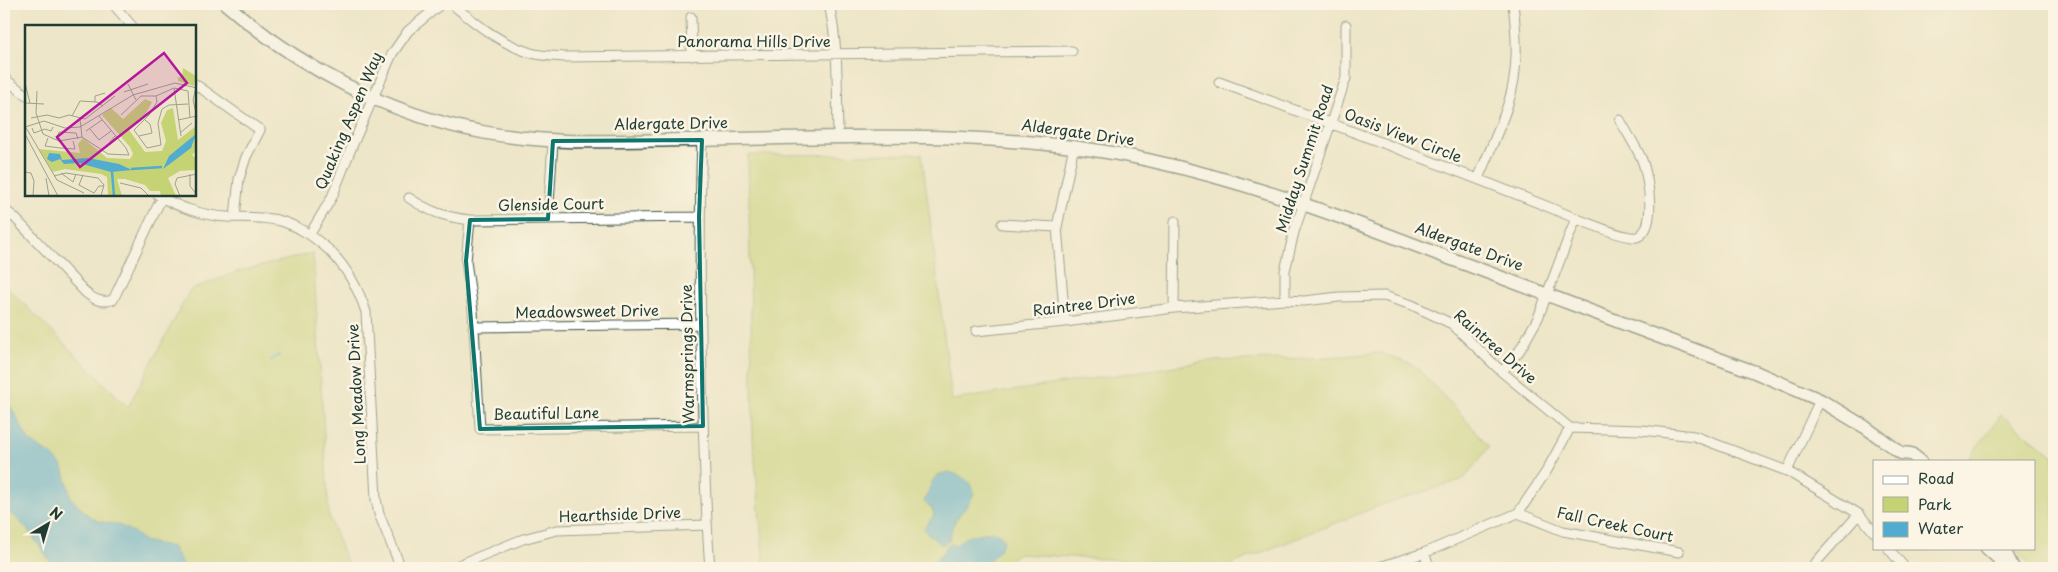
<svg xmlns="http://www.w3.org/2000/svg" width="2058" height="572" viewBox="0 0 2058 572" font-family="'Playpen Sans',sans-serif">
<rect width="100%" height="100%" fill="#fcf5e5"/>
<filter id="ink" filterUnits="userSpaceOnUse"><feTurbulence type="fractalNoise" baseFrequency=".02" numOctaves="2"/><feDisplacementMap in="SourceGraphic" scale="10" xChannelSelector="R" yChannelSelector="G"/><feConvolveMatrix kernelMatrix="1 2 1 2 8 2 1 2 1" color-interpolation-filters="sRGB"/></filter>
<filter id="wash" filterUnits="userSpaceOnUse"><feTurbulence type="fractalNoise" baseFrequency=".0096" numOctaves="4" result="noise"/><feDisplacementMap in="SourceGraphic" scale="20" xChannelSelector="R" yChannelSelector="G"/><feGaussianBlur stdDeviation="1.12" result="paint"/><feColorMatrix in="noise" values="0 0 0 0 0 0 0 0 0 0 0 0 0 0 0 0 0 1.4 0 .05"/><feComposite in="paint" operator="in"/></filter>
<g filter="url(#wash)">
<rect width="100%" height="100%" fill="#eee6c8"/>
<path fill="#c5d375" stroke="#728854" d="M922,154L952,400L1208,361L1313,358L1379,353L1414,365L1461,414L1489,447L1464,479L1379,506L1227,566L1018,554L999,568H764L753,438L748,155Z
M313,253L329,517L349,568H4V284L128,407L190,290L237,272Z
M2001,415L2054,456V568H2031L2015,548H2034V461H1967Z"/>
<path fill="#51accf" stroke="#387482" d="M4,402L10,405L29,441L53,456L63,467L71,498L88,515L98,521L119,525L135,533L144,541L173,547L184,568H55C43,552 22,516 4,510Z
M948,472C960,475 970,479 974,492C969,511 951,515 950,540L942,545L930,536L924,528L934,515L932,508L924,502C925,498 928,494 929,490C933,478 935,475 948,472Z
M992,532L999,534L1004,540C993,570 965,568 938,568L935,560L943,554L945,548L950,544L956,545C965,534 979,534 992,532Z"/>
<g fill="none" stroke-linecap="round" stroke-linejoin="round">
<path stroke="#51accf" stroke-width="2.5" d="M271,360L279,355"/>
</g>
</g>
<g filter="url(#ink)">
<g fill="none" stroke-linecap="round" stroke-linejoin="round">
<defs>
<path id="street" d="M113,4L132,26
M452,4C476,24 501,44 531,53C541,56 553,56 563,57L1072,51
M829,4C839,48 837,93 838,138
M691,17L692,56
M4,78L26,95
M1219,82C1330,123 1441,164 1551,208C1565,214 1626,240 1637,237C1658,229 1648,176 1642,160C1636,146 1627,133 1620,120
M195,84L260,130L246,157L239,179L235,217
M702,140C699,221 700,301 702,383C704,444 705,506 710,568
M1478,179C1488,154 1500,129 1508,104C1519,72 1517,36 1513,4
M158,195C177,207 204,216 227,217C245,218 266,216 284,222C302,228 315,238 329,250C347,268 358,287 366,312L376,499L379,514L401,568
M409,198C430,212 445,217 470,220L699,217
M4,209L15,218L86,293C95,300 101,303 113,300L162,197
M548,219L553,141
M470,220L466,261L473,311L480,429L703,426
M1002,224L1057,227
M310,234L332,197L350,151L392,54L408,31L441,4
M1285,300V271L1294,232L1346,78V25
M1174,308L1175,221
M1065,322L1057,227L1074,146
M473,327L701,324
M976,331L1065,322L1174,308L1285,300L1304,301L1339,297L1384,296L1412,305L1452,324L1502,372L1570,428L1642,430L1694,436L1787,471L1859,514L1874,532
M1502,372L1520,350L1538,318L1576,218
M1787,471L1820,400
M1518,513L1563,531L1679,552
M1888,548L1905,568
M1424,553L1430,568
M451,568L523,539L557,530L707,525
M1376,568L1424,553L1518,513L1546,472L1570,428
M1811,568L1859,514"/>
<path id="secondary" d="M226,4C299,67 386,114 482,132C548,145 616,141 683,140C838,138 995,127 1148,160C1248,182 1343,217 1438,254C1544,293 1649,334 1755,372L1820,400L1865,427L1901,453L1911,454L1920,461
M1987,548L2009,568
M2003,548L2013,568"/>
</defs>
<use href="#street" stroke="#3e564a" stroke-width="11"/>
<use href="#secondary" stroke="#3e564a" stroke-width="15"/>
<use href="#street" stroke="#fff" stroke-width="9"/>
<use href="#secondary" stroke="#fff" stroke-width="12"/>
</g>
</g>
<path d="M0 0H2058V572H0ZM702,140L699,217L703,426L480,429L466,261L470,220L548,219L553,141Z" fill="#eee6c8" fill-opacity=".55" fill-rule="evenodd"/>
<path fill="none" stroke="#0f766e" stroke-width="4" stroke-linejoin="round" d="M702,140L699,217L703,426L480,429L466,261L470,220L548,219L553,141Z"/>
<g text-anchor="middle" stroke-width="5" stroke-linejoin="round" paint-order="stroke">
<g font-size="15" fill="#1f3d34" stroke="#fcf5e5">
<text x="754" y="47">Panorama Hills Drive</text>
<text transform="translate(349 121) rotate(-67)" y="5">Quaking Aspen Way</text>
<text transform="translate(671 124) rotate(-1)" y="5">Aldergate Drive</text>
<text transform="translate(1078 133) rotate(8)" y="5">Aldergate Drive</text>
<text transform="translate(1403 136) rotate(21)" y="5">Oasis View Circle</text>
<text transform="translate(1305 159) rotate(-72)" y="5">Midday Summit Road</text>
<text transform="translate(551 205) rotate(-1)" y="5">Glenside Court</text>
<text transform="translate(1469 247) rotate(20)" y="5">Aldergate Drive</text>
<text transform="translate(1084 305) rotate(-7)" y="5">Raintree Drive</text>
<text transform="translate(587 312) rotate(-1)" y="5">Meadowsweet Drive</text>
<text transform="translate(1495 347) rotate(41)" y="5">Raintree Drive</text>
<text transform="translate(688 354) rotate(-91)" y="5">Warmsprings Drive</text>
<text transform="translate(357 394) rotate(-93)" y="5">Long Meadow Drive</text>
<text transform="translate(546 414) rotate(-1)" y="5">Beautiful Lane</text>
<text transform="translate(620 515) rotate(-2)" y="5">Hearthside Drive</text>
<text transform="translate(1615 525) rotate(12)" y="5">Fall Creek Court</text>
</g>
</g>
<g transform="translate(25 25)">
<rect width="171" height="171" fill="#eee6c8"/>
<path d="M158,43L171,51L169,61L153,56V52H157ZM120,74L127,77L119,92L104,105L120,127L137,126L141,116L136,98L142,85L148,83L153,115L171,101V126L167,130L171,133V145L155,146L143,153L151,171H136L135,166H125L120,160L100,154H92L97,171H83L82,152L76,149L40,144L28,147L14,124L55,128L53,119L58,113L82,133L105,134L108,129L105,122L77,90L86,83L98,94Z" fill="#c5d375"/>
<path d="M171,109L166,123L138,144L144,131ZM24,128L35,129L37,135L63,133L94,139L107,145L86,147L54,138L39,139L35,134L27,137L22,134Z" fill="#51accf"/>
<path fill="none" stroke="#51accf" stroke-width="2.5" d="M106,144L137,142M87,147L89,171"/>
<path fill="none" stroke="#9ba28d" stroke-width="1" d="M0,58L5,78M172,58L168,75L172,92M103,59L111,75M149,63L156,111M12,66L11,88L18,109L34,116L57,112M99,67L123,59M131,71L132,77L124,90L109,105L122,123L136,120L133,98L137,84L144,80L163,79M70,77V71L80,68M0,78L19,79M96,90L116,71H131L149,63L163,66L165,93M47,91L55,76L72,77L78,81M6,93L22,90L34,93L44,90L60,94L90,71M55,94L57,112M153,95L172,91M0,101L32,155L59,168M0,102L19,96L40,103L55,102L108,70L150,58L172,63M7,103L9,108L20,104L26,106L28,102M65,104L74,115L86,106M61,106L77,95M155,108L167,98M0,109L33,171M114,111L127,108L125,99L120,95M57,112L83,129L104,130L101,123L74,91M23,113L20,121L35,123L50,124L48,116M31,115L34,107L51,108L53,114M77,126L90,111M0,147L6,148L9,156L8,171M36,148L48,157L51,149M165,149V161L172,170M58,150L54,160L69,168L74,161H79M29,151L41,148L73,153L79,160L76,171M21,153L24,171M95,158L116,163L124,171M155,171L150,159L152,153L172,149"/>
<path fill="#b5179e" fill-opacity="0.15" stroke="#b5179e" stroke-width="2.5" d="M139,28L162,58L55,142L32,112Z"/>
<rect width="171" height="171" fill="none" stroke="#1f3d34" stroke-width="2.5"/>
</g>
<rect width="2058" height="572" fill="none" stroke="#fcf5e5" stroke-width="20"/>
<rect x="1873" y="460" width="162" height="90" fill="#fcf5e5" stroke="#a4ab9e"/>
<rect x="1883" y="476" width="25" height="8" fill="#ffffff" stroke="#a4ab9e"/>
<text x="1918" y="484" font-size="15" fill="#1f3d34">Road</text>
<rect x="1883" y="497" width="25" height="15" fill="#c5d375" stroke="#a4ab9e"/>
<text x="1918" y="510" font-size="15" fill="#1f3d34">Park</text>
<rect x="1883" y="522" width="25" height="15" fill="#51accf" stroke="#a4ab9e"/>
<text x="1918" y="534" font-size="15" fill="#1f3d34">Water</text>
<g transform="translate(48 524) rotate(38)" stroke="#fcf5e5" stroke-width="4" paint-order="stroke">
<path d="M0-4L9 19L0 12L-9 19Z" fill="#1f3d34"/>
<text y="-8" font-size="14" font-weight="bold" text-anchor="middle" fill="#1f3d34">N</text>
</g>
</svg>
